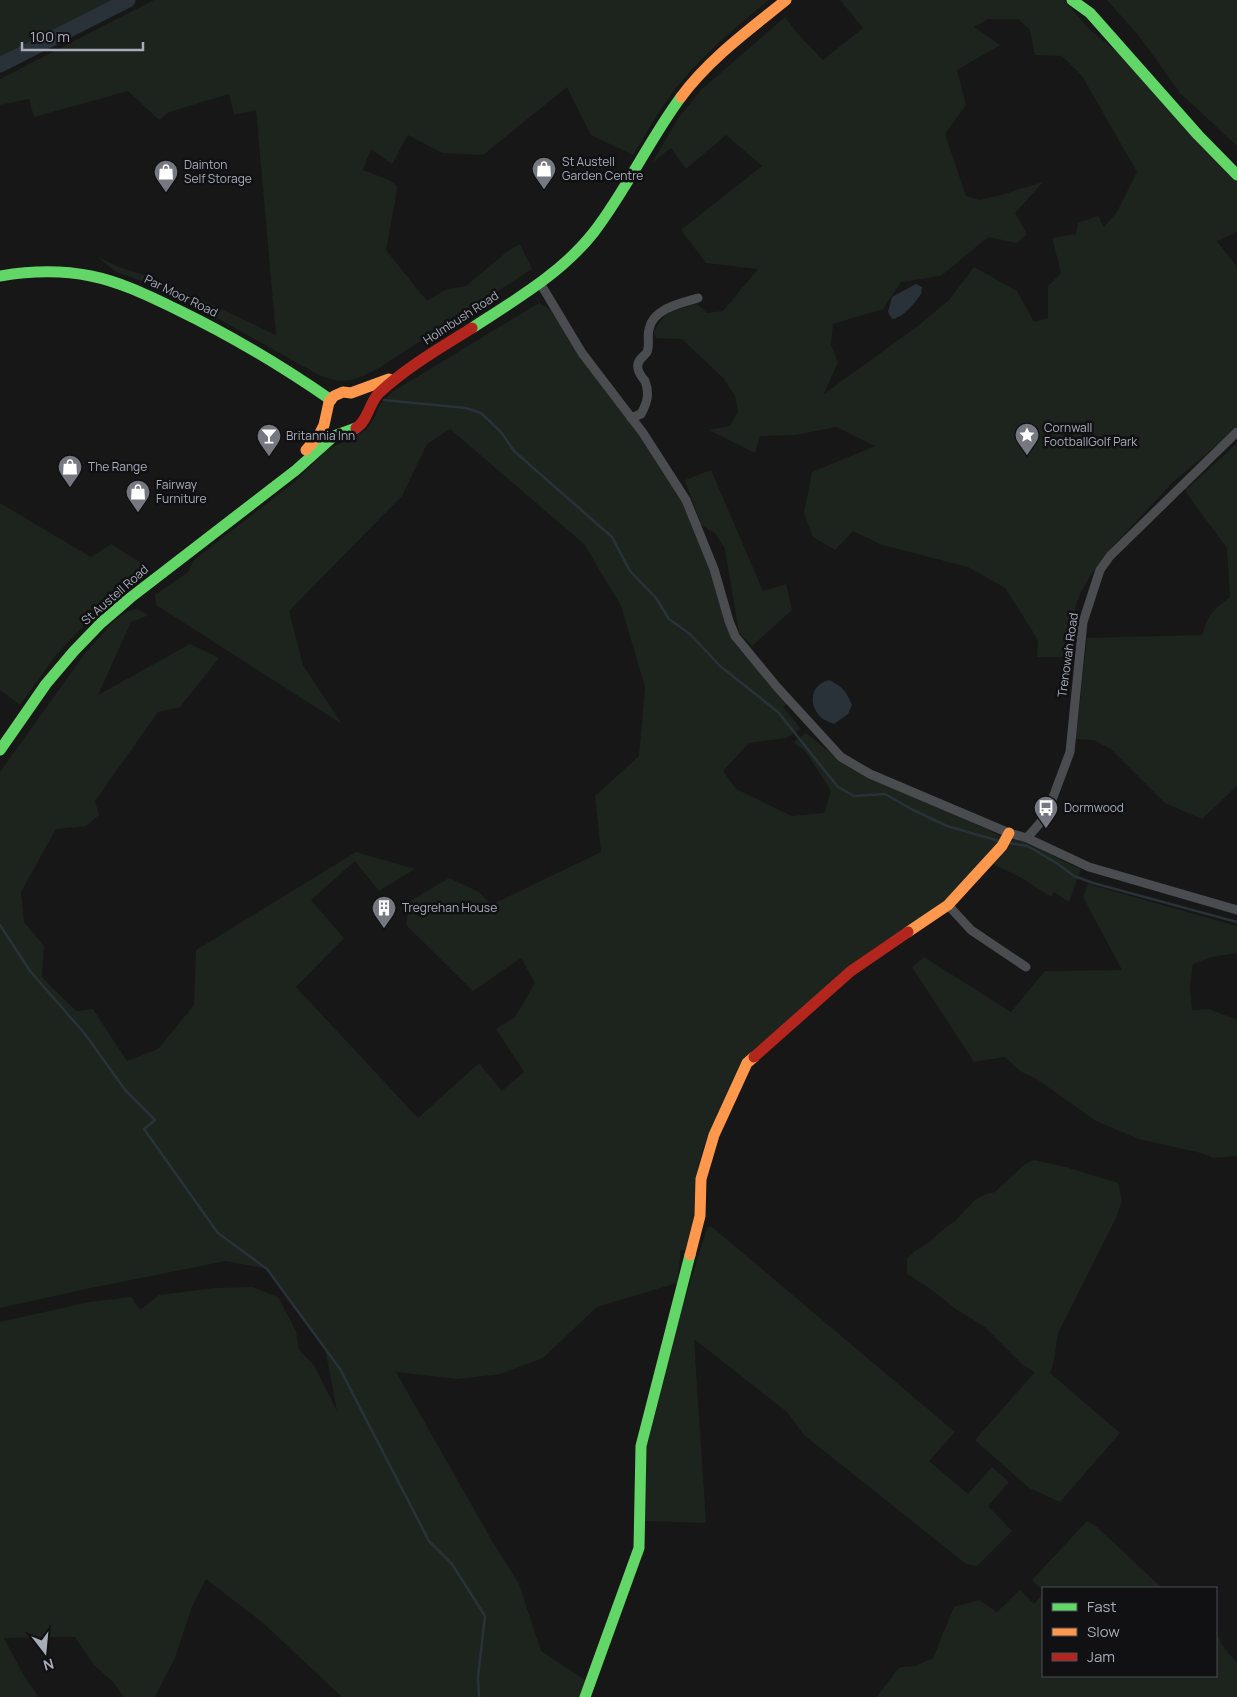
<svg xmlns="http://www.w3.org/2000/svg" width="1237" height="1697" viewBox="0 0 1237 1697" font-family="Manrope,sans-serif">
<rect width="100%" height="100%" fill="#171717"/>
<path fill="#1c241d" fill-rule="evenodd" d="M0,0H112L0,57Z
M154,0H769C734,28 693,63 668,99C655,117 645,136 633,155L591,135L567,87L483,155L442,153L408,135L392,164L371,149L363,170L389,180L397,186L395,202L386,250L427,301L447,289L466,286L508,251L520,244L532,269L379,368C354,381 344,386 317,374L167,290L116,272L98,257L119,267L162,281L276,335L256,110L234,115L229,94L169,112L159,120L128,91L34,117L29,99L0,105V79Z
M840,0H1064L1090,30L1116,51L1237,181V232L1217,241L1237,267V426L1224,439L1173,482L1114,545L1090,576L1080,594L1072,616L1068,657H1037L1038,640L1005,588L968,567L882,545L853,531L835,550L813,537L804,513L812,472L875,446L836,427L796,435L760,436L755,453L709,430L730,426L738,412L735,396L723,378L682,339L656,338L654,332C666,309 674,311 697,304L707,313L723,311L758,269L706,263L681,230L762,166L726,135L686,169L671,148L652,163L679,117L702,89L785,17L797,33L823,60L863,28ZM989,19H1018L1030,30L1035,55L1062,56L1082,76L1137,172L1117,212L1104,227L1098,216L1078,223L1076,234L1052,238L1061,273L1048,286V318L1034,322L1017,291L974,267L949,300L919,325L824,394L838,362L831,345L833,324L883,309L901,282L941,276L988,237L1017,243L1027,234L1015,213L1043,182L1001,195L980,200L966,196L945,134L966,105L957,70L1000,45L974,27Z
M1107,0H1237V146L1180,93L1139,36Z
M539,303L549,309L582,353L686,500L735,636L789,701L783,707L801,729L786,738L749,743L723,771L736,789L792,816L824,813L831,791L806,752L793,742L806,733L840,760L1003,837L947,898L747,1063L709,1132L704,1146L698,1168V1205L685,1250H681L677,1283L597,1307L543,1358L500,1374L458,1379L396,1372L491,1539L519,1584L541,1651L591,1684L585,1697H342L262,1622L206,1579L192,1607L175,1658L155,1697H124L113,1682L94,1665L75,1637L4,1638L23,1674L39,1697H0V1322L89,1302L131,1297L140,1310L159,1295L214,1288L252,1287L278,1297L296,1331L299,1350L314,1365L337,1411L325,1348L267,1269L226,1261L86,1289L0,1308V772L86,652L115,620L128,611L137,609L149,615L131,622L98,695L190,644L219,658L180,707L158,712L95,801L99,815L86,826L56,829L21,892L24,922L44,946L42,977L76,1011L93,1009L127,1061L158,1049L194,1005L196,950L356,852L415,869L379,891L355,861L311,900L344,938L296,987L418,1118L479,1063L502,1091L524,1072L496,1029L515,1017L535,983L521,958L473,991L406,925L410,901L449,878L479,892L491,905L601,852L595,796L639,756L645,687L621,606L584,544L450,429L427,444L402,496L289,611L303,665L342,724L156,605L155,595L188,572L194,560L293,483L327,450L366,430L373,420L380,405L392,392Z
M1237,443V786L1202,819L1165,803L1112,750L1094,740L1076,739L1087,638L1202,635C1209,613 1212,611 1230,597L1227,548L1185,491Z
M711,470L763,591L786,584L792,610L752,646L739,632L725,549L715,533L701,525L685,480Z
M0,503L91,557L111,544L152,570L105,603L56,655L20,705L0,690Z
M1016,839L1039,847L1063,861L1081,869L1069,902L1054,892L1051,897L1020,877L993,864L1012,840Z
M1088,884L1237,926V953L1212,957L1193,964L1190,986L1192,1010L1209,1009L1237,1020V1156L1213,1158L1201,1153L1139,1139L1096,1121L1038,1080L1020,1071L1005,1057L974,1062L912,967L924,957L1011,1012L1045,971L1122,970L1083,897Z
M1034,1160L1066,1167L1118,1183L1122,1201L1116,1218L1058,1333C1055,1346 1056,1361 1050,1373L1120,1433L1060,1502L1029,1488L975,1440L1035,1372L1023,1365L985,1327L957,1310L928,1287L907,1274V1259L915,1251L928,1243L945,1228L955,1221L975,1200L986,1194L995,1192L1024,1165Z
M711,1226L955,1432L929,1461L968,1494L992,1467L1009,1482L988,1506L1012,1531L977,1566L966,1564L804,1435L787,1412L694,1339L706,1523L645,1521L644,1447L677,1324L707,1228Z
M1087,1521L1097,1527L1162,1588H1043V1591L1032,1580Z
M1020,1590L1034,1604L1043,1594V1676H1216V1636L1219,1637L1222,1645L1237,1663V1697H877L896,1671L901,1667L915,1666L933,1658L954,1607L979,1600L997,1612Z"/>
<path fill="#293239" d="M916,284L922,287L921,294C915,303 903,318 892,319L888,312L892,297Z
M829,680C843,687 846,691 852,705L848,714L834,724C830,722 826,721 823,719C808,707 809,685 829,680Z"/>
<g fill="none" stroke-linecap="round" stroke-linejoin="round">
<path stroke="#293239" stroke-width="2.5" d="M384,400L466,408L481,413L501,432L514,451L612,537L630,571L656,598L669,619L690,634L720,666L778,712L838,787L854,796L885,794L913,810L947,826L999,841
M1009,843L1027,846L1038,852L1058,864L1074,876L1093,883L1237,922
M0,925L30,971L85,1034L126,1091L155,1120L144,1129L218,1233L267,1269L340,1369L429,1541L452,1564L485,1616L478,1677L479,1697"/>
<path stroke="#293239" stroke-width="15" d="M0,65L128,0"/>
<path stroke="#4a4c50" stroke-width="9" d="M540,283L582,353L643,433L686,500L714,569L729,621L735,636L777,687L841,757L870,774L1009,833L1027,838L1089,867L1237,910
M631,418L641,414C647,403 650,394 645,381C642,377 638,373 638,368C636,360 644,357 647,352C650,345 647,336 649,329C653,308 682,303 698,298
M1027,838L1046,816L1070,752L1083,622L1100,570L1110,556L1237,432
M948,905L971,930L1026,967"/>
<path stroke="#63d668" stroke-width="11" d="M1072,0L1090,13L1198,135L1237,175
M0,276C30,271 61,270 91,276C121,282 149,296 176,309C230,335 282,366 331,400
M472,328C515,300 562,273 594,232C627,189 649,140 681,97
M0,750L46,684L74,651L101,623L130,598L296,470L334,436L356,428
M585,1697L639,1548L641,1446L690,1255"/>
<path stroke="#ff974d" stroke-width="11" d="M681,97C709,59 749,30 786,0
M306,450L319,435L324,425L329,402L334,396L343,392L351,393L389,379
M908,932L948,905L1002,846L1009,833
M690,1255L700,1216L701,1179L714,1135L747,1063L754,1057"/>
<path stroke="#b3261e" stroke-width="11" d="M356,428C368,421 369,403 379,393C407,367 440,348 472,328
M754,1057L851,971L908,932"/>
</g>
<defs>
<symbol id="shop-pin" viewBox="-11 -11 22 30"><path d="M0 17L-7.5 6A9.5 9.5 0 1 1 7.5 6Z" fill="#757880" stroke="#111113"/><path d="M-5-2.5h2.3a2.7 3.5 0 0 1 5.4 0H5L5.5 6h-11ZM-1.5-2.5h3a1.5 2.3 0 0 0-3 0Z" fill="#fff"/></symbol>
<symbol id="sight-pin" viewBox="-11 -11 22 30"><path d="M0 17L-7.5 6A9.5 9.5 0 1 1 7.5 6Z" fill="#757880" stroke="#111113"/><path d="M0-6L1.8-2.2L6-1.7L2.9 1.2L3.7 5.4L0 3.3L-3.7 5.4L-2.9 1.2L-6-1.7L-1.8-2.2Z" fill="#fff"/></symbol>
<symbol id="bar-pin" viewBox="-11 -11 22 30"><path d="M0 17L-7.5 6A9.5 9.5 0 1 1 7.5 6Z" fill="#757880" stroke="#111113"/><path d="M-6-5H6L.8 .8V4.5H3.5V6h-7V4.5H-.8V.8Z" fill="#fff"/></symbol>
<symbol id="bus-pin" viewBox="-11 -11 22 30"><path d="M0 17L-7.5 6A9.5 9.5 0 1 1 7.5 6Z" fill="#757880" stroke="#111113"/><path d="M-5-6H5V4H4V6H2V4H-2V6H-4V4H-5ZM-3.5-4V0h7V-4ZM-3.5 1.2v1.5H-2V1.2ZM2 1.2v1.5H3.5V1.2Z" fill="#fff"/></symbol>
<symbol id="building-pin" viewBox="-11 -11 22 30"><path d="M0 17L-7.5 6A9.5 9.5 0 1 1 7.5 6Z" fill="#757880" stroke="#111113"/><path d="M-4-6H4V6H1V3H-1V6H-4ZM-2.5-4.3h1.7v1.8h-1.7ZM.8-4.3h1.7v1.8H.8ZM-2.5-1h1.7V.8h-1.7ZM.8-1h1.7V.8H.8Z" fill="#fff"/></symbol>
</defs>
<g fill-rule="evenodd">
<use href="#shop-pin" x="530" y="155" width="28" height="38"/>
<use href="#shop-pin" x="152" y="158" width="28" height="38"/>
<use href="#sight-pin" x="1013" y="421" width="28" height="38"/>
<use href="#bar-pin" x="255" y="422" width="28" height="38"/>
<use href="#shop-pin" x="56" y="453" width="28" height="38"/>
<use href="#shop-pin" x="124" y="478" width="28" height="38"/>
<use href="#bus-pin" x="1032" y="794" width="28" height="38"/>
<use href="#building-pin" x="370" y="894" width="28" height="38"/>
</g>
<g text-anchor="middle" stroke-width="5" stroke-linejoin="round" paint-order="stroke">
<g font-size="12" fill="#a7acb9" stroke="#111113" text-anchor="start">
<text x="562" y="166">St Austell<tspan x="562" dy="14">Garden Centre</tspan></text>
<text x="184" y="169">Dainton<tspan x="184" dy="14">Self Storage</tspan></text>
<text x="1044" y="432">Cornwall<tspan x="1044" dy="14">FootballGolf Park</tspan></text>
<text x="286" y="440">Britannia Inn</text>
<text x="88" y="471">The Range</text>
<text x="156" y="489">Fairway<tspan x="156" dy="14">Furniture</tspan></text>
<text x="1064" y="812">Dormwood</text>
<text x="402" y="912">Tregrehan House</text>
</g>
<g font-size="12" fill="#a7acb9" stroke="#111113">
<text transform="translate(181 296) rotate(26)" y="4">Par Moor Road</text>
<text transform="translate(461 318) rotate(-33)" y="4">Holmbush Road</text>
<text transform="translate(115 595) rotate(-41)" y="4">St Austell Road</text>
<text transform="translate(1068 655) rotate(-82)" y="4">Trenowah Road</text>
</g>
</g>
<rect x="1042" y="1587" width="175" height="90" fill="#111113" stroke="#4d4f55"/>
<rect x="1052" y="1603" width="25" height="8" fill="#63d668" stroke="#4d4f55"/>
<text x="1087" y="1612" font-size="15" fill="#a7acb9">Fast</text>
<rect x="1052" y="1628" width="25" height="8" fill="#ff974d" stroke="#4d4f55"/>
<text x="1087" y="1637" font-size="15" fill="#a7acb9">Slow</text>
<rect x="1052" y="1653" width="25" height="8" fill="#b3261e" stroke="#4d4f55"/>
<text x="1087" y="1662" font-size="15" fill="#a7acb9">Jam</text>
<g transform="translate(45 1652) rotate(164)" stroke="#111113" stroke-width="4" paint-order="stroke">
<path d="M0-4L9 19L0 12L-9 19Z" fill="#a7acb9"/>
<text y="-8" font-size="14" font-weight="bold" text-anchor="middle" fill="#a7acb9">N</text>
</g>
<path d="M22 42v8h121v-8" fill="none" stroke="#a7acb9" stroke-width="2.5"/>
<text x="30" y="42" font-size="15" fill="#a7acb9" stroke="#111113" stroke-width="4" paint-order="stroke">100 m</text>
</svg>
